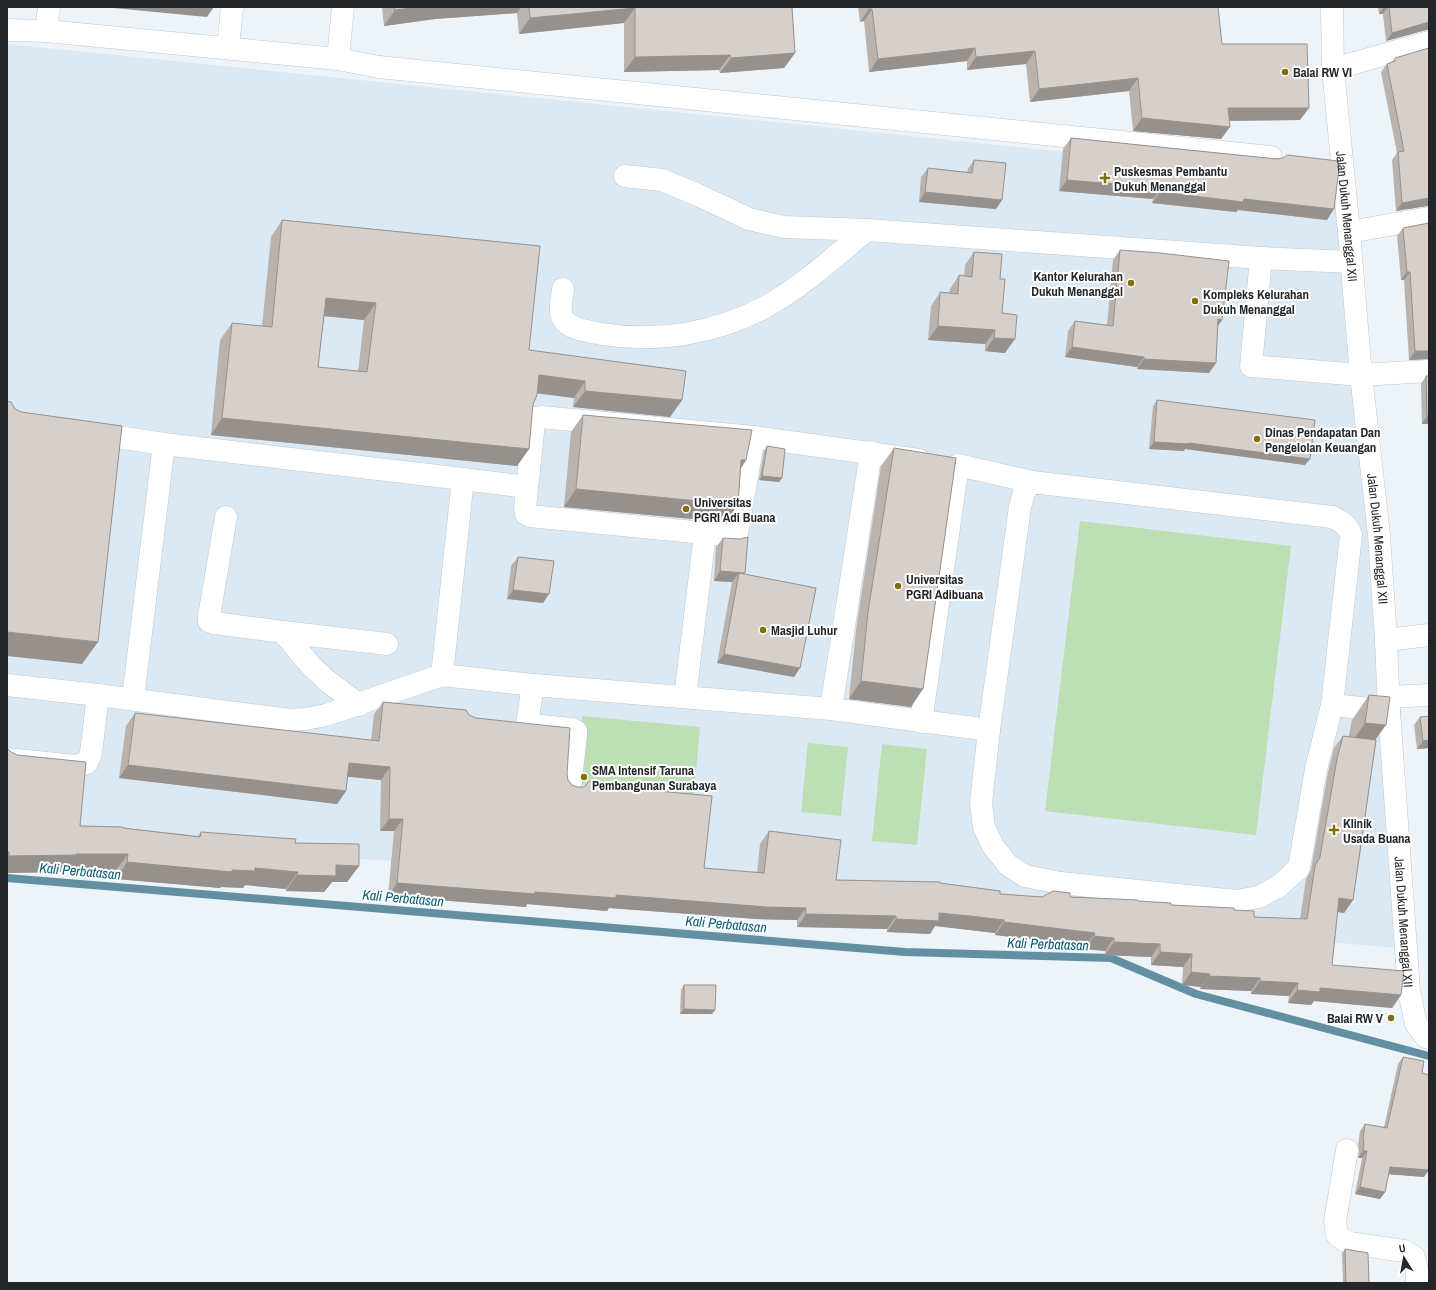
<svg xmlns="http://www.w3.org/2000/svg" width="1436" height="1290" viewBox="0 0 1436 1290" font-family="'Archivo Narrow',sans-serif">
<rect width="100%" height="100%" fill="#ecf4fa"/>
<path fill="#dae9f4" d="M7,44L1343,180L1396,948L478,866L7,838Z"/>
<path fill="#bcdfb3" d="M1080,521L1291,546L1256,835L1045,811Z
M582,716L700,727L694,794L576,784Z
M808,743L848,747L841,816L801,812Z
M882,744L927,749L917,845L872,841Z"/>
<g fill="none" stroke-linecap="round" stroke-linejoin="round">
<path stroke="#638fa2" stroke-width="8" d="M7,878L905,952L1111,958L1196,994L1429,1056"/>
<defs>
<g id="minor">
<path id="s1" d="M1332,7L1333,69L1349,232L1361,375L1379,535L1386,640L1389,711L1409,991L1416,1024L1426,1037L1429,1038"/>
<path d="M7,30L46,31L338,59L379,67L1271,157"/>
<path d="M46,31L49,7"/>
<path d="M228,48L232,7"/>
<path d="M338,59L343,7"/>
<path d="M1333,69L1429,42"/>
<path d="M625,176L662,180L698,195L749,219L784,227L867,230L1261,258L1251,366L1361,375L1429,371"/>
<path d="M1349,232L1429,218"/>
<path d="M1261,258L1351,262"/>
<path d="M563,289C562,297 560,306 561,313C564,330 589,331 602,334C657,343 717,333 765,307C802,287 834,257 867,230"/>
<path d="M541,417L754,437L737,533L735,536L530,516L526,514L525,508L534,422L536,418Z"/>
<path d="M91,433L164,444"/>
<path d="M754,437L919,460"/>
<path d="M463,479L527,487"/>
<path d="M1032,482L1332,517C1341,521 1348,525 1351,535L1332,705L1316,769L1299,868L1279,886L1259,897L1236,901L1060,883L1025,876L1008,865L993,846L984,827L981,803L989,730L1020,507L1024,492Z"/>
<path d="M226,517L209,616V621L214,623L283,632L312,667L326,680L359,705"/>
<path d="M283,632L387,644"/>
<path d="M1386,640L1429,635"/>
<path d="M7,685L98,695L290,720L306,719L326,715L442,675L533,685L831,709L989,730"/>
<path d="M685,697L705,534"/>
<path d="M1388,697L1429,695"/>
<path d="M133,699L164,444L463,479L442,675"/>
<path d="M1332,705L1389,711"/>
<path d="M831,709L871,452"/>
<path d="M921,722L958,465L1032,482"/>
<path d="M527,724L533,685"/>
<path d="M541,726L572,729L576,731V735L570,788"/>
<path d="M7,759L75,766L87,763L91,753L98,695"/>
<path d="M1347,1150L1335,1221L1337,1235L1349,1243L1404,1251L1414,1257L1417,1270V1283"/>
</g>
</defs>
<use href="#minor" stroke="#bfc6cc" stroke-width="23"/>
<use href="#minor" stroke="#fff" stroke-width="22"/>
</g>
<path fill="#b9b2ad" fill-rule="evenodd" d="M382,7H792L795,53L784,68L720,73L719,70L624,72V23L519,34L517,13L435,19L384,26Z
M858,7H1218L1222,44L1300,120L1229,121L1221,139L1133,131L1129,91L1030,102L1026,64L967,70V61L869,72L864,21L860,22Z
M1378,7H1429V30H1426L1386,41L1383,14H1379Z
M1395,58L1427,206L1396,211L1392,160L1397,153L1381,72L1387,64L1392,62Z
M1071,138L1277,159L1283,158L1327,220L1238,210L1236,212L1152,203L1153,199L1059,191L1063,149Z
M974,160L996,209L919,202L921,177L928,168L967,172L968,169Z
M282,220L529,350L682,400L670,417L573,407L574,398L537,393L533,404L529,449L517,466L211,435L220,340L232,323L262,326L271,237ZM324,316L364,320L358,372L318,367Z
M1403,228L1429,359L1409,360L1404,280H1401L1397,236Z
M1120,250L1222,320L1218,326L1216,363L1209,373L1137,369V367L1065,357L1068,331L1075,321L1107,325L1113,260Z
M974,252L1000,279L1002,313L1005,353L985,351V344L928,340L931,306L940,292L949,293L950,289L959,275L964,276L965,265Z
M1426,376L1429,424H1422L1421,384Z
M1157,400L1305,465L1185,449L1184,451L1149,449L1153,406Z
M583,415L746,460L741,469L738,505L725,522L564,507L571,432Z
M767,446L782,478L779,482L759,480L764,451Z
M894,448L911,707L849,699L856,630L881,466Z
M723,538L745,573L744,574L794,677L717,663L732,582L714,581L716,547Z
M518,557L543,603L507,599L511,566Z
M1369,695L1376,740L1353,900L1344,913L1338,912L1332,965L1401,995L1392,1008L1314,1001L1311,1005L1288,1003L1289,996L1251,994V991L1200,989L1201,987L1182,985L1183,967L1151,965V957L1105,955V951L1085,949L1086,946L995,935V933L961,929L935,926L930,934L887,932V929L797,927V920L757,919L609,908L607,911L527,904L526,907L388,896L394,831H380L381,780L347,776L346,791L337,804L119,778L126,726L135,713L371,741L374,714L383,702L469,715L567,774L568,780L572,785L577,787L658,791L704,868L757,873L760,844L769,831L836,880L940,883L1000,894L1042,897H1070L1138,901L1171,905L1234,910L1254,917L1300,919L1306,879L1311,870L1328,772L1334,748L1343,736H1349L1352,720Z
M1420,717L1429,748L1417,749L1414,725Z
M7,748L80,826L123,828L198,836L201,832L359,866L347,882H332L324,892L286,891V889L245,885L243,888L221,887L220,888L116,879V870H65V872L7,873Z
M684,985L712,1014H680L681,990Z
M1403,1057L1422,1073L1424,1177L1389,1174L1385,1192L1380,1199L1355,1194L1362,1158H1358L1359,1152L1358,1145L1360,1131L1365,1124L1384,1127L1398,1064Z
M1345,1249L1369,1283H1343L1342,1253Z"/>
<path fill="#96918d" d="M103,7H214L207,17Z
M419,7H521L517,13L435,19L384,26L395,10Z
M1384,7H1388L1383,14H1379Z
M635,8L624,23L519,34L530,18Z
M869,9H872L864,21L860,22Z
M1429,22V30H1426L1386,41L1392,33Z
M975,48L967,61L869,72L878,59Z
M1035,51L1026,64L967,70L976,57Z
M795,53L784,68L720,73L731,58Z
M730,55L719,70L624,72L635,57Z
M1138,78L1129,91L1030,102L1039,89Z
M1228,108H1309L1300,120L1219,121Z
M1142,118L1230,127L1221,139L1133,131Z
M1067,180L1161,188L1153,199L1059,191Z
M925,192L1002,200L996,209L919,202Z
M1160,192L1244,199L1334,209L1327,220L1238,210L1236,212L1152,203Z
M1429,198V206H1427L1396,211L1402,203Z
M1407,272H1410L1404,280H1401Z
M326,298L376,303L364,320L314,315Z
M1218,319L1222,320L1215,330Z
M938,326L995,330L985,344L928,340Z
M994,338L1015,339L1005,353L985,351Z
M1072,347L1144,357L1137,367L1065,357Z
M1415,351H1429V359L1409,360Z
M1144,359L1216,363L1209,373L1137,369Z
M539,375L585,381L574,398L527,392Z
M585,391L682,400L670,417L573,407Z
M1427,416H1429V424H1422Z
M222,418L529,449L517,466L211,435Z
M1154,442L1189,443L1310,459L1305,465L1185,449L1184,451L1149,449Z
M741,460H746L734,478Z
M762,476L782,478L779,482L759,480Z
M576,489L738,505L725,522L564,507Z
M720,571L745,573L739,583V573L732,582L714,581Z
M513,590L549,594L543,603L507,599Z
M7,632L98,642L82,664L7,656Z
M724,654L800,668L794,677L717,663Z
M861,681L923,689L911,707L849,699Z
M1365,723L1386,725L1368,750L1348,748Z
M1429,740V748L1417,749L1423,741Z
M349,763L390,767L381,780L340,776Z
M128,765L346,791L337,804L119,778Z
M389,819H403L394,831H380Z
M76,854H128L116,870H65V872L7,873V859L9,856Z
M127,862L232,870L255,868L298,872L286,889L245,885L243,888L221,887L220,888L116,879Z
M336,865L359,866L347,882H332L324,892L286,891L297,875Z
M397,883L535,892L616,895L806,908L797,920L757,919L609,908L607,911L527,904L526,907L388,896Z
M1339,898L1353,900L1344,913L1330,911Z
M939,913L1004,920L995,933L935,926L930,934L887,932L896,919Z
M806,914L896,916L887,929L797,927Z
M1004,922L1095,933L1086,946L995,935Z
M1094,936L1114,938L1105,951L1085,949Z
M1114,942L1160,944L1151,957L1105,955Z
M1160,952L1192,954L1183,967L1151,965Z
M1191,972L1210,974L1201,987L1182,985Z
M1209,976L1260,978L1251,991L1200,989Z
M1260,981L1298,983L1289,996L1251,994Z
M1320,988L1401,995L1392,1008L1314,1001L1311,1005L1288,1003L1297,990Z
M684,1009L715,1010L712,1014H680Z
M1363,1151H1367L1362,1158H1358Z
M1390,1167L1429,1170L1424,1177L1385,1174Z
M1360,1187L1385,1192L1380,1199L1355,1194Z"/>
<path fill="#d7cfc9" stroke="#96918d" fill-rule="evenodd" d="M394,7H419L395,10Z
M529,7H792L795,53L731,58L730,55L635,57V8L530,18Z
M869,7H1218L1222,44H1307L1309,108H1228L1230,127L1142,118L1138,78L1039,89L1035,51L976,57L975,48L878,59L872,9H869Z
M1389,7H1429V22L1392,33Z
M1429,48V198L1402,203L1398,152L1404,151L1387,64L1395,61V58Z
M1071,138L1277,159L1283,158L1287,155L1338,161L1339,169L1334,209L1244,199L1243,202L1160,192L1161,188L1067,180Z
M974,160L1006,163L1002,200L925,192L928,168L972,173Z
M282,220L540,246L529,350L686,371L682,400L585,391V381L539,375L537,395L533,404L529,449L222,418L232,323L272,327ZM326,298L376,303L367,372L318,367Z
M1429,223V351H1415L1410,272H1407L1403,228Z
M1120,250L1160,253L1229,261L1222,320L1218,319L1216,363L1144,359V357L1072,347L1075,321L1113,326Z
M974,252L1002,254L1000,279H1005L1002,313L1017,315L1015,339L994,338L995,330L938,326L940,292L958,294L959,275L972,277Z
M1426,376H1429V416H1427Z
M1157,400L1315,420L1310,459L1189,443V444L1154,442Z
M7,401L11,402L15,409L21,412L122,426L98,642L7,632Z
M583,415L752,430L746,460H741L738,505L576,489Z
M767,446L785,449L782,478L762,476Z
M894,448L956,458L923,689L861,681L868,612Z
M748,537L745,573L720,571L723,538L740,539Z
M518,557L554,561L549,594L513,590Z
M739,573L816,588L800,668L724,654Z
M1369,695L1390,697L1386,725L1365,723Z
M383,702L466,710L469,715L476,718L570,728L567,774L568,780L572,785L577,787H584L590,781L659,789L658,791L712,796L704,868L764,873L769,831L841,840L836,880L940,882V883L1000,891V894L1042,897L1053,891L1070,893V897L1138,900V901L1171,903V905L1234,908V910L1254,911V917L1307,919L1315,866L1320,857L1337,759L1343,736L1376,740L1353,900L1339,898L1332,965L1404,971L1401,995L1320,988V992L1297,990L1298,983L1260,981V978L1209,976L1210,974L1191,972L1192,954L1160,952V944L1114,942V938L1094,936L1095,933L1004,922V920L970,916L939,913V921L896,919V916L806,914V908L766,907L616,895V898L535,892V894L397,883L403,819H389L390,767L349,763L346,791L128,765L135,713L379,741Z
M1429,716V740L1423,741L1420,717Z
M7,748L11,752L17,755L86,762L80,826L123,827V828L200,837L201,832L280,838L296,839L295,843L359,844V866L336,865V876L297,875L298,872L255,868V871L232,870V872L127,862L128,854H76V855L9,856V852H7Z
M684,985H716L715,1010L684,1009Z
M1403,1057L1424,1061L1422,1073L1429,1075V1170L1390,1167L1385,1192L1360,1187L1367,1151H1363L1364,1145L1363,1138L1365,1124L1387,1128Z
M1345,1249L1368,1253L1369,1283H1346Z"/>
<g fill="#846e0d" stroke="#fff" stroke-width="1.5">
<circle cx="1285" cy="72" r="4"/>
<path d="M1103 172h4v4h4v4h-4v4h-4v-4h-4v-4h4z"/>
<circle cx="1131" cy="283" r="4"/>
<circle cx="1195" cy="301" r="4"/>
<circle cx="1257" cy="439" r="4"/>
<circle cx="686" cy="509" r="4"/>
<circle cx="898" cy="586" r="4"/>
<circle cx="763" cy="630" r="4"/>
<circle cx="584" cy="777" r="4"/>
<path d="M1332 824h4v4h4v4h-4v4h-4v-4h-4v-4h4z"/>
<circle cx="1391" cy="1018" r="4"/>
</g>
<g text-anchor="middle" stroke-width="4" stroke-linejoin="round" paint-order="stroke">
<g font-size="13" font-weight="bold" fill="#24272a" stroke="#fff" text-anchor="start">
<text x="1293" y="77">Balai RW VI</text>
<text x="1114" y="176">Puskesmas Pembantu<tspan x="1114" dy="15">Dukuh Menanggal</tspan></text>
<text x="1123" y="281" text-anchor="end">Kantor Kelurahan<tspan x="1123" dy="15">Dukuh Menanggal</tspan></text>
<text x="1203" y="299">Kompleks Kelurahan<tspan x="1203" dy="15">Dukuh Menanggal</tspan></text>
<text x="1265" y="437">Dinas Pendapatan Dan<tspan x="1265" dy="15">Pengelolan Keuangan</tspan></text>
<text x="694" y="507">Universitas<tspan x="694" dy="15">PGRI Adi Buana</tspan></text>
<text x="906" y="584">Universitas<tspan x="906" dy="15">PGRI Adibuana</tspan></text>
<text x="771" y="635">Masjid Luhur</text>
<text x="592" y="775">SMA Intensif Taruna<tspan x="592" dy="15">Pembangunan Surabaya</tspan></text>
<text x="1343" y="828">Klinik<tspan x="1343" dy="15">Usada Buana</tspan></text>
<text x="1383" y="1023" text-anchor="end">Balai RW V</text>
</g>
<g font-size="13" fill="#24272a" stroke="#fff">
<text dy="5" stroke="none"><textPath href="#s1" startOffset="210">Jalan Dukuh Menanggal XII</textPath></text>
<text dy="5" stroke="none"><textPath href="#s1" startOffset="534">Jalan Dukuh Menanggal XII</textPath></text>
<text dy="5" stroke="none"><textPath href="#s1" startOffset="918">Jalan Dukuh Menanggal XII</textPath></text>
</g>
<g font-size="14" font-style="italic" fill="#065a75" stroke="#fff">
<text transform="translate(80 871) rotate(5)" y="5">Kali Perbatasan</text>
<text transform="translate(403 898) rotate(5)" y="5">Kali Perbatasan</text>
<text transform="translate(726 924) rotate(5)" y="5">Kali Perbatasan</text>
<text transform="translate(1048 944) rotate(2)" y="5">Kali Perbatasan</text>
</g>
</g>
<rect width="1436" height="1290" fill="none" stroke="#24272a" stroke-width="16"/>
<g transform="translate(1404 1258) rotate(349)" stroke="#ffffff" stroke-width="3" paint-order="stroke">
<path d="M0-3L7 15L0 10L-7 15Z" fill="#24272a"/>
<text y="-6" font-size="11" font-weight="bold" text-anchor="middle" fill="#24272a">U</text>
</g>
</svg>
